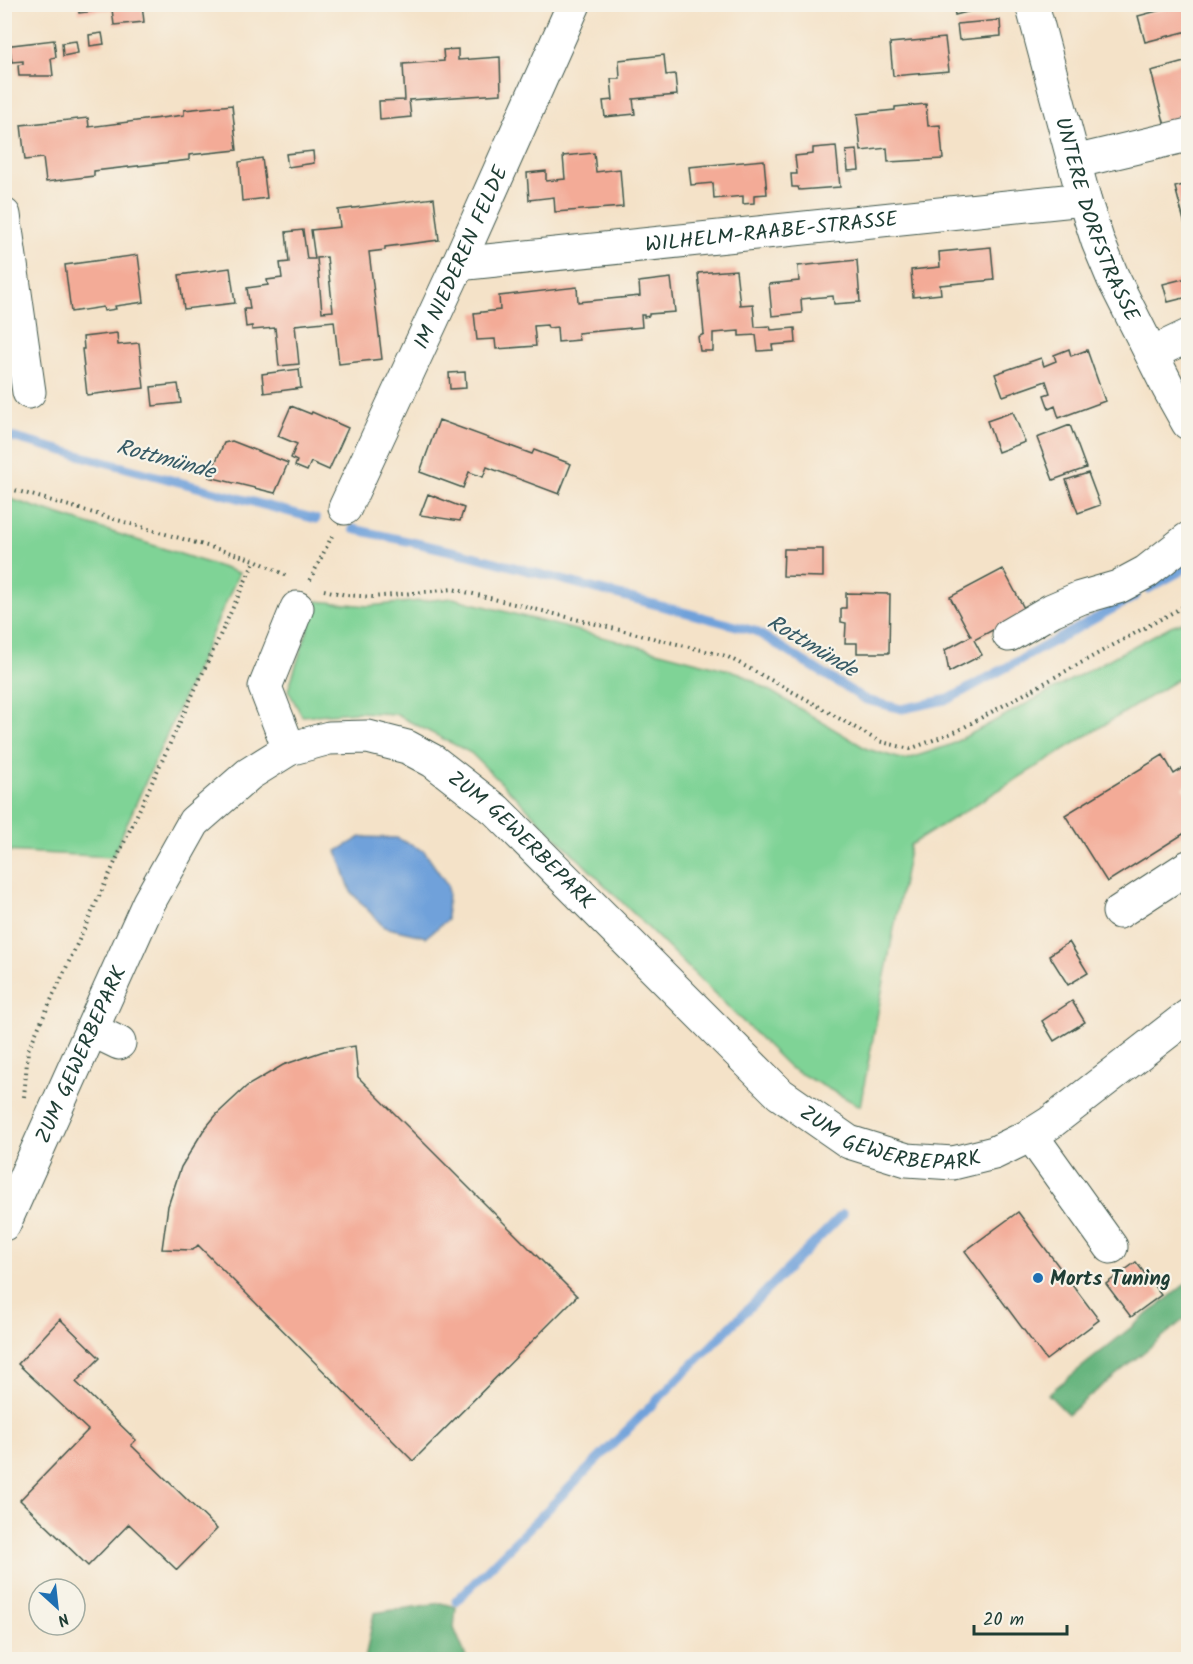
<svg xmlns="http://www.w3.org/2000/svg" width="1193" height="1664" viewBox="0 0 1193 1664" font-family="Kalam,sans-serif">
<rect width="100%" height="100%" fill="#f7f3e8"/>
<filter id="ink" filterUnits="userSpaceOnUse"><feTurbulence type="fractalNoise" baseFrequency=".0167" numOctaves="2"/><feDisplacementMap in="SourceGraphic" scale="12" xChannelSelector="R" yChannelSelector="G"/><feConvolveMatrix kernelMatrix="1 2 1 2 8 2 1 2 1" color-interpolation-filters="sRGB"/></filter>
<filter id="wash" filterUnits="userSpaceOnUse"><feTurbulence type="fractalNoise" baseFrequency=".008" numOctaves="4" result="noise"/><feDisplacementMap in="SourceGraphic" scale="24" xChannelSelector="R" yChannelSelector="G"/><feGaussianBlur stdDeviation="1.35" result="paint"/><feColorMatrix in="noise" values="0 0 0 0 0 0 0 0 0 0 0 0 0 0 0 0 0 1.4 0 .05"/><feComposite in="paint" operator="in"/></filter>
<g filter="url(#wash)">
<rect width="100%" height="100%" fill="#f4e2c8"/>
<path fill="#7fd396" stroke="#4f8865" stroke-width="1.5" d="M4,497L239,573L112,857L5,851Z
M453,598L740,673L867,749L905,760L950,745L1171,626L1188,620V673L910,845L860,1106L790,1068L471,753L395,714L357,712L302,716L288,690L317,601L368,606Z"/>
<path fill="#67b57f" stroke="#43795a" stroke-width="1.5" d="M1188,1282V1316L1068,1414L1048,1394Z
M441,1603L456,1607L454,1628L467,1659H365L374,1613Z"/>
<path fill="#70a1da" stroke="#486f87" stroke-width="1.5" d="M361,837L397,838L424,851L448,886L447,920L426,937L384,927L351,892L337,851Z"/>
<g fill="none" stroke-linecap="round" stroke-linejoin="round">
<path stroke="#70a1da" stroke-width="9" d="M4,435L316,519
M353,529L465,554L755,631L866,700L902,709L949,699L1136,596
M1148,589L1181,571L1188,563
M456,1601L843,1214"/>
</g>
<g id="blocks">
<path fill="#f3ab97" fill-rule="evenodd" d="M78,4H142L144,22L114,25L112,9L79,13Z
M953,4H978L979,9L955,15Z
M1184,4H1188V31L1145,42L1138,16Z
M1000,20L1001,36L959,40L957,24Z
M102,33L104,44L90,46L89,35Z
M945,38L949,71L893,76L890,43Z
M54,40L56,57L51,58L53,76H19L18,65L23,64V61L12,62L10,49L4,50V46Z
M76,41L78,53L63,56L62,43Z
M458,49V60L500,57L501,94L409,100L411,117L380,120L379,101L405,100L403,64L444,61L443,50Z
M664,55L666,75L675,74L677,95L633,99L635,114L605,117L603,101L613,100L611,79H620L619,60Z
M1188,61V119L1165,126L1151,71Z
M926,104L928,126L940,125L943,159L888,162L887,148L861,151L857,114L895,110V107Z
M232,105L237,150L189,155V160L94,171V176L46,182L43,158L25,160L21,125L88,118L89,127L184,115V110Z
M836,146L840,187L799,190L798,187H792L791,174H797L795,156L813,154V148Z
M857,150L859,170L848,171L846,151Z
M313,151L314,163L288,167L286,154Z
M594,153L596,172L620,169L623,207L555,212L554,197L529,200L527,173L546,171V181L565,179L563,156Z
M262,158L267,198L242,201L239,162Z
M764,160L767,194L754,195V203L743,204V196L714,199L713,183L691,185L689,167Z
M1188,184V236L1175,187Z
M434,198L439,240L385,247V250L369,252L382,359L339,364L334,321L295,325L299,364L279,366L275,328L252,330V326L246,327L244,309H250L247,288L268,285L267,280L282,278L280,263L289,262L286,232L303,230L307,259H315L311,230L340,227L338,210ZM327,257L333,311L322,312L317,258Z
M991,247L994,280L940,285L941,294L913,297L911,270L940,267L939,252Z
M138,255L144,302L115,306L116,309L104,311L103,307L71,312L65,265Z
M857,260L860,302L834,304L833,296L801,299L802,313L772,316L769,284L799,281L798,266Z
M230,268L235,303L184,309L179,275Z
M736,270L740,305L753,304L755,327L770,326L771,330L795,328L796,343L772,345L773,350L758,351L756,335L739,336V331L713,333V351H700L698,337L704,334L698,273Z
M671,278L675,312L649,314V316L644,317V315H641L642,327L578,333L579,340L558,342L557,327L548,328L547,325L534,326L536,346L496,349L495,339L477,340L474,313L500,310L499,296L577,287L578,302L640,296L639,282Z
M1187,278L1188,297L1168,302L1163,284Z
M117,333L118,345L139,343L144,388L87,395L82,349H84L83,337Z
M1069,349L1071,356L1087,350L1105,401L1059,418L1055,406L1049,409L1044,395L1050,393L1046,381L1003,396L995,374L1041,358L1044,366L1056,361L1054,355Z
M299,369L301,388L264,393L262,374Z
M465,372L466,388L450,389L449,373Z
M178,384L181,403L153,406L151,387Z
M291,406L311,414L312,412L348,428L329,470L311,462L307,471L295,466L297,461L291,458L297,444L278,436Z
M1013,412L1025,442L998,452L987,421Z
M439,420L532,454L534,450L571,464L559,494L487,467L483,477L469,472L463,488L420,472Z
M1070,425L1086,468L1053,480L1037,438Z
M232,441L288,463L275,493L209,477L224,443Z
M1088,473L1100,505L1078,513L1066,480Z
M428,494L464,508L460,521L420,515Z
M784,549H823V577L783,576Z
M1003,569L1026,612L974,640L982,655L949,672L945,650L971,636L950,597Z
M846,593L890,594L889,653H857V643H845L846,623L841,622V608H846Z
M1163,755L1174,774L1188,765V784L1183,788L1188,797V831L1107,882L1065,815Z
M1069,942L1088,973L1068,985L1049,955Z
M1072,1001L1085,1022L1054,1041L1042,1021Z
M355,1046L358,1077L577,1296L413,1461L198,1245L193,1250L162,1249L168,1206L181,1167L203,1131L217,1114L247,1086L283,1065L324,1051Z
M1018,1212L1099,1320L1046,1360L965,1251Z
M1136,1262L1161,1295L1131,1317L1106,1284Z
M60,1319L100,1358L76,1382L136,1440L131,1445L217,1529L177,1570L129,1524L88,1566L20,1500L88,1430L18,1364Z"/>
</g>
</g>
<g filter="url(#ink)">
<use href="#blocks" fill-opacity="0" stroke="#3f564a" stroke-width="1.5"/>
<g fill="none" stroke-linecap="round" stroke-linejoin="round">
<defs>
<g id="minor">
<path id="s1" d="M1032,4L1084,199L1098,242L1113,278L1169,389L1188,423"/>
<path d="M1074,162L1188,135"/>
<path d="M4,215L29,392"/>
<path id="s2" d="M458,264L1084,199"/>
<path d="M1152,353L1188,336"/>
<path id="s3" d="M345,508L458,264L574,4"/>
<path d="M1009,635L1052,610L1080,598L1118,587L1146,572L1188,539"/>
<path d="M289,749L265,687L297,608"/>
<path d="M1119,912L1188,867"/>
<path d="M92,1030L119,1043"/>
<path d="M1031,1135L1111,1247"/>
<path id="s4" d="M4,1224L149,902L194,822L249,774L289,749L329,738L368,737L407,747L433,761L496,810L780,1094L849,1142L907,1160L953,1163L994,1153L1031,1135L1050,1123L1188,1016"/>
</g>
</defs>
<use href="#minor" stroke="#3f564a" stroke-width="35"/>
<path stroke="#3f564a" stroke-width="4" stroke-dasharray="1.5 4.5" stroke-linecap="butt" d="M4,487L255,560L289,577
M310,580L332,536
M324,590L346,595L373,597L453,589L726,656L806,699L878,741L910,749L957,731L1188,604
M24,1097L28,1050L255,560"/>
<use href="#minor" stroke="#fff" stroke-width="33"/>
</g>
</g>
<circle fill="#1f6fb2" stroke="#f7f3e8" stroke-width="2" cx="1038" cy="1278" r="6"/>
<g text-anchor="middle" stroke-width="4.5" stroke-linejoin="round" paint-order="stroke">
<g font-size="21" fill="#1f3d34" stroke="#f7f3e8">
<text dy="7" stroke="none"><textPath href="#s1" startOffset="225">UNTERE DORFSTRASSE</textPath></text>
<text dy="7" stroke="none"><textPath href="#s2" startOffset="315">WILHELM-RAABE-STRASSE</textPath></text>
<text dy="7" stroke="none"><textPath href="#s3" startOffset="276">IM NIEDEREN FELDE</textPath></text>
<text dy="7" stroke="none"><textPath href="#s4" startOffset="834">ZUM GEWERBEPARK</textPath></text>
<text dy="7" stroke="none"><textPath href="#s4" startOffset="186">ZUM GEWERBEPARK</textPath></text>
<text dy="7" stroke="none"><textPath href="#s4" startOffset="1320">ZUM GEWERBEPARK</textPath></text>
</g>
<g font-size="21" font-weight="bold" fill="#1f3d34" stroke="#f7f3e8" text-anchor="start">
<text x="1050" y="1285">Morts Tuning</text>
</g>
<g font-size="22" font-style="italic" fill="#375b66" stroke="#f7f3e8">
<text transform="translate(166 458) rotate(15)" y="8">Rottmünde</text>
<text transform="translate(813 645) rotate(31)" y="8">Rottmünde</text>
</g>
</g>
<rect width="1193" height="1664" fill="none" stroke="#f7f3e8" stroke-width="24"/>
<g transform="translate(57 1607) rotate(153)"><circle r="28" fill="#f7f3e8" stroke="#a1aaa0" stroke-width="1.5"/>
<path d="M0-4.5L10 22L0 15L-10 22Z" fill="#1f6fb2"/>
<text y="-9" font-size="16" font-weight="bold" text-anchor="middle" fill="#1f3d34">N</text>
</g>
<path d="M974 1625v9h93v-9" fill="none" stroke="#1f3d34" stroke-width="3"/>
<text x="983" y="1625" font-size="18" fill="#1f3d34" stroke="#f7f3e8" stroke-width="4.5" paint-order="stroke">20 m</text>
</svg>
